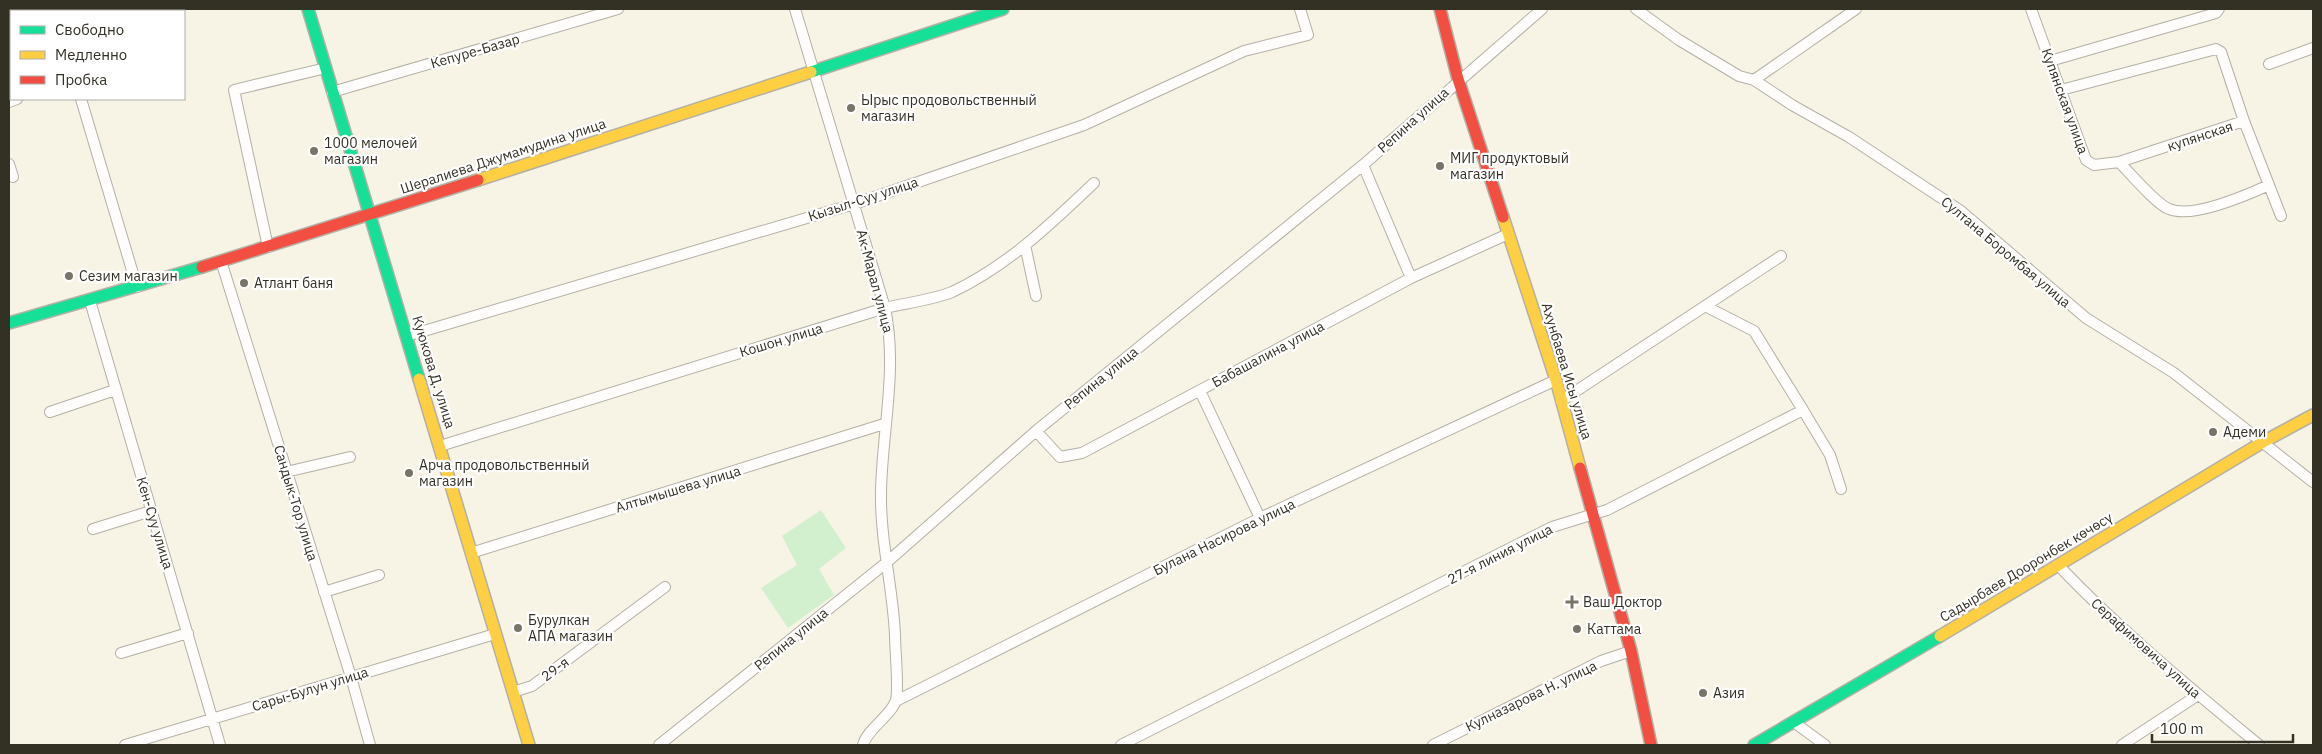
<svg xmlns="http://www.w3.org/2000/svg" width="2322" height="754" viewBox="0 0 2322 754" font-family="'IBM Plex Sans',sans-serif">
<rect width="100%" height="100%" fill="#f7f4e6"/>
<path fill="#d2f0ce" d="M821,510L846,548L819,569L834,595L788,628L761,588L797,565L782,536Z"/>
<g fill="none" stroke-linecap="round" stroke-linejoin="round">
<defs>
<path id="street" d="M57,9V11
M795,9L885,308C898,369 882,431 881,492C880,540 893,588 895,635C895,650 899,687 896,700C892,715 867,729 863,745
M1636,9L1679,40L1739,76L1754,80L1792,105L1849,137L1961,211L2086,318L2174,373L2313,482
M2031,9L2086,160L2094,165L2119,162C2130,173 2156,204 2169,209C2192,219 2247,195 2269,185
M2050,61L2216,13L2219,9
M2269,64L2313,48
M1754,80L1856,9
M2061,90L2216,49L2221,52L2244,121
M332,92L618,9
M81,99L137,287
M9,102L17,99
M2119,162L2244,121L2281,216
M9,164L13,177
M1363,165L1411,278
M1025,245L1036,296
M268,247L234,90L326,68
M221,261L351,677L370,745
M90,301L220,745
M1705,306L1754,331L1803,410
M407,336L854,204L1084,125L1244,51L1308,35L1300,9
M1200,391L1260,518
M1561,401L1781,256
M50,412L115,390
M1036,431L1060,457L1082,453L1411,278L1508,234
M440,446L885,308C906,303 932,300 952,292C1006,267 1051,224 1094,183
M286,472L350,457
M93,529L151,511
M471,553L884,424
M2059,566C2121,631 2190,688 2259,745
M324,592L379,575
M121,653L188,633
M513,692L532,686L665,587
M896,701L1260,518L1556,380
M1795,723L1825,745
M125,745L495,634
M659,745L886,563L1036,431L1363,165L1542,9
M1121,745L1552,527L1607,510L1803,410L1830,455L1841,489
M1433,745L1601,661L1631,651
M2122,745L2198,695"/>
<path id="fast" d="M308,9L419,379
M811,72L1003,9
M9,323L202,267
M1754,745L1940,636"/>
<path id="slow" d="M478,180L811,72
M1503,217L1556,380L1580,468
M419,379L529,745
M1940,636L2263,442L2313,415"/>
<path id="jam" d="M1440,9L1458,79L1503,217
M202,267L478,180
M1580,468L1631,651L1651,745"/>
</defs>
<use href="#street" stroke="#b3b0a5" stroke-width="12"/>
<use href="#fast" stroke="#b3b0a5" stroke-width="14"/>
<use href="#slow" stroke="#b3b0a5" stroke-width="14"/>
<use href="#jam" stroke="#b3b0a5" stroke-width="14"/>
<use href="#street" stroke="#fefdfb" stroke-width="10"/>
<use href="#fast" stroke="#16e098" stroke-width="11"/>
<use href="#slow" stroke="#ffcf43" stroke-width="11"/>
<use href="#jam" stroke="#f24e42" stroke-width="11"/>
</g>
<g fill="#787568" stroke="#fff" stroke-width="2">
<circle cx="851" cy="108" r="5"/>
<circle cx="314" cy="151" r="5"/>
<circle cx="1440" cy="166" r="5"/>
<circle cx="69" cy="276" r="5"/>
<circle cx="244" cy="283" r="5"/>
<circle cx="2213" cy="432" r="5"/>
<circle cx="409" cy="473" r="5"/>
<path d="M1569.5 594.5h5v5h5v5h-5v5h-5v-5h-5v-5h5z"/>
<circle cx="518" cy="628" r="5"/>
<circle cx="1577" cy="629" r="5"/>
<circle cx="1703" cy="693" r="5"/>
</g>
<g text-anchor="middle" stroke-width="4.5" stroke-linejoin="round" paint-order="stroke">
<g font-size="14" fill="#333024" stroke="#fff">
<text transform="translate(475 51) rotate(-16)" y="5">Кепуре-Базар</text>
<text transform="translate(2065 101) rotate(70)" y="5">Купянская улица</text>
<text transform="translate(1413 120) rotate(-42)" y="5">Репина улица</text>
<text transform="translate(2200 136) rotate(-18)" y="5">купянская</text>
<text transform="translate(503 156) rotate(-18)" y="5">Шералиева Джумамудина улица</text>
<text transform="translate(863 199) rotate(-18)" y="5">Кызыл-Суу улица</text>
<text transform="translate(2006 252) rotate(40)" y="5">Султана Боромбая улица</text>
<text transform="translate(875 281) rotate(75)" y="5">Ак-Марал улица</text>
<text transform="translate(781 340) rotate(-17)" y="5">Кошон улица</text>
<text transform="translate(1268 354) rotate(-28)" y="5">Бабашалина улица</text>
<text transform="translate(1567 371) rotate(73)" y="5">Ахунбаева Исы улица</text>
<text transform="translate(434 372) rotate(73)" y="5">Куюкова Д. улица</text>
<text transform="translate(1101 378) rotate(-39)" y="5">Репина улица</text>
<text transform="translate(678 489) rotate(-17)" y="5">Алтымышева улица</text>
<text transform="translate(296 503) rotate(73)" y="5">Сандык-Тор улица</text>
<text transform="translate(155 523) rotate(73)" y="5">Кен-Суу улица</text>
<text transform="translate(1224 537) rotate(-26)" y="5">Булана Насирова улица</text>
<text transform="translate(1500 554) rotate(-27)" y="5">27-я линия улица</text>
<text transform="translate(2026 567) rotate(-31)" y="5">Садырбаев Дооронбек көчөсү</text>
<text transform="translate(791 639) rotate(-39)" y="5">Репина улица</text>
<text transform="translate(2146 648) rotate(42)" y="5">Серафимовича улица</text>
<text transform="translate(555 669) rotate(-37)" y="5">29-я</text>
<text transform="translate(310 689) rotate(-17)" y="5">Сары-Булун улица</text>
<text transform="translate(1531 696) rotate(-26)" y="5">Кулназарова Н. улица</text>
</g>
<g font-size="14" fill="#333024" stroke="#fff" text-anchor="start">
<text x="861" y="105">Ырыс продовольственный<tspan x="861" dy="16">магазин</tspan></text>
<text x="324" y="148">1000 мелочей<tspan x="324" dy="16">магазин</tspan></text>
<text x="1450" y="163">МИГ продуктовый<tspan x="1450" dy="16">магазин</tspan></text>
<text x="79" y="281">Сезим магазин</text>
<text x="254" y="288">Атлант баня</text>
<text x="2223" y="437">Адеми</text>
<text x="419" y="470">Арча продовольственный<tspan x="419" dy="16">магазин</tspan></text>
<text x="1583" y="607">Ваш Доктор</text>
<text x="528" y="625">Бурулкан<tspan x="528" dy="16">АПА магазин</tspan></text>
<text x="1587" y="634">Каттама</text>
<text x="1713" y="698">Азия</text>
</g>
</g>
<rect width="2322" height="754" fill="none" stroke="#333024" stroke-width="20"/>
<rect x="10" y="10" width="175" height="90" fill="#ffffff" stroke="#adaca7"/>
<rect x="20" y="26" width="25" height="8" fill="#16e098" stroke="#adaca7"/>
<text x="55" y="35" font-size="15" fill="#333024">Свободно</text>
<rect x="20" y="51" width="25" height="8" fill="#ffcf43" stroke="#adaca7"/>
<text x="55" y="60" font-size="15" fill="#333024">Медленно</text>
<rect x="20" y="76" width="25" height="8" fill="#f24e42" stroke="#adaca7"/>
<text x="55" y="85" font-size="15" fill="#333024">Пробка</text>
<path d="M2152 734v8h141v-8" fill="none" stroke="#333024" stroke-width="2.5"/>
<text x="2160" y="734" font-size="15" fill="#333024" stroke="#ffffff" stroke-width="4" paint-order="stroke">100 m</text>
</svg>
